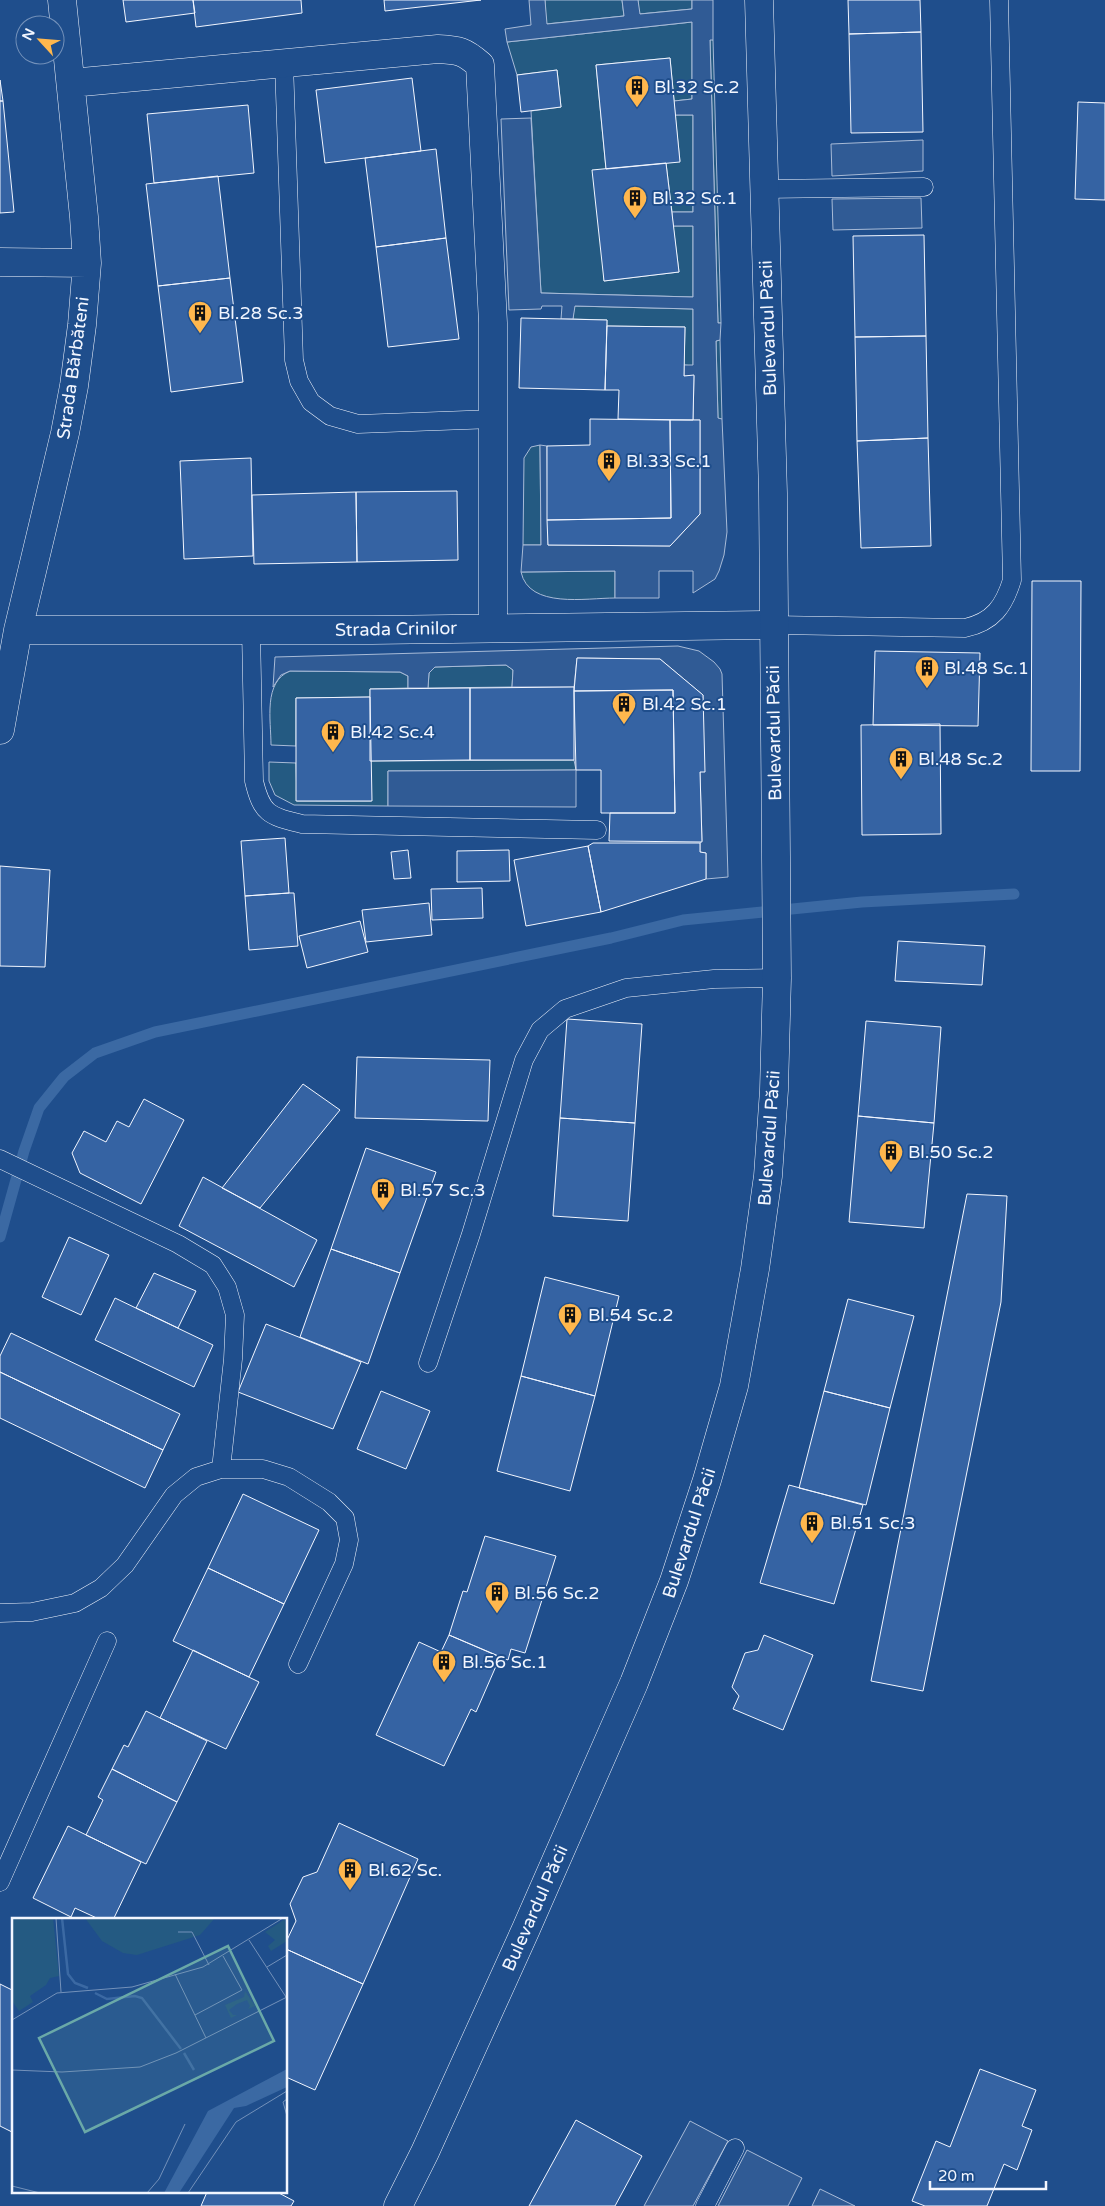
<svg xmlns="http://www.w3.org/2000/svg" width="1105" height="2206" viewBox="0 0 1105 2206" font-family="'Varela Round',sans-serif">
<rect width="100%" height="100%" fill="#1f4e8c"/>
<path fill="#245a82" stroke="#a8bbd7" d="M545,0H622L624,16L546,24Z
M638,0H692V9L639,14Z
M692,22V99L674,101L670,58L596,65L606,169L604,281L679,272L673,226H693V297L541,293L531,111L561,107L557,70L517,75L507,42Z
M710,39L713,40L721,323H718Z
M675,115H693V212H672L666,163L680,161Z
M574,306L693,309V366L684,365L685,327L607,326V320L573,319Z
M720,340L722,419H718L716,341Z
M540,445L541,545H523L524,458L531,447Z
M615,571V598C586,598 529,609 521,572Z
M506,665L513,670L512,687L428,688L429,673L435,667Z
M290,671L400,672L408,676V688L370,689V697L296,698V746L271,745C271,720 263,682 290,671Z
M574,760L576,770L388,771V806L294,805L275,795L269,781V762L296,763L297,801H371L370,761Z"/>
<path fill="#305b95" stroke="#a8bbd7" d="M529,0H545L547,24L624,16L622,0H638L640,14L692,9V0H713V40H710L718,323H721L720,340L716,341L718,418L722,419L727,532L724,555L719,571L715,579L693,593V571H659V598H615V571L521,572L523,545H541L540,445L547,446L548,545L670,546L700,514V420H693L694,376H684V365H693V309L575,306L573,319H561L562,306H542L541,309L509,310L501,119L531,118L541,293L693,297V226H673L672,212H693V115H675L674,101L692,99V22L507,42L505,29L531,25Z
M923,140V171L832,176L831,144Z
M921,198L922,228L833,230L832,199Z
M678,646L699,651L714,662L720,669L722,674L728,877L706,879V853L700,852V843L702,841L700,772L703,695L660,659L577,658L574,687H512L513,670L506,665L435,667L429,673L428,688H408V676L400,672L290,671L281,675L273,687L275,657Z
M576,770V807L388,806V771Z
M690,2121L728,2141L693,2206H644Z
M747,2150L802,2178L788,2206H718Z
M820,2189L855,2206H812Z"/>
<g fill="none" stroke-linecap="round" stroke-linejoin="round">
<path stroke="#3b69a3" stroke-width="11" d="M0,1237L24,1151L39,1108L64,1077L95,1053L155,1032L611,938L683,920L862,902L1014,894"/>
</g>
<path fill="#3563a3" stroke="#f2f6ff" d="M123,0H193L195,13L126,22Z
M193,0H301L302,13L196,27Z
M384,0H481L385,11Z
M848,0H920L921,32L849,34Z
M921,32L923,132L851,133L849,34Z
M670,58L680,162L606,169L596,65Z
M557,70L561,107L521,112L517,75Z
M412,78L421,151L325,163L316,90Z
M0,80L3,101H0Z
M0,101H3L14,212L0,213Z
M1078,102L1105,103V200L1075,199Z
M248,105L254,173L154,183L147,114Z
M436,149L446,238L376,247L365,158Z
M666,163L679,272L604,281L592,170Z
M218,176L230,278L158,286L146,184Z
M924,235L926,336L855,337L853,236Z
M446,238L459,339L388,347L376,247Z
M230,278L243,382L171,392L158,286Z
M521,318L607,320L605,390L519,388Z
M607,326L685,327L684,376L694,375L693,420L618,419L619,390H605Z
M926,336L928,438L857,441L855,337Z
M590,419L670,420L671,518L547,520V446L590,445Z
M670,420H700V514L670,546L548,545L547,520L671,518Z
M928,438L931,546L861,548L857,441Z
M251,458L253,556L184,559L180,461Z
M457,491L458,560L357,562L356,492Z
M356,492L357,562L254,564L252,495Z
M1032,581H1081L1080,771H1031Z
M875,651L980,653L978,726L873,725Z
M577,658L660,659L703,695L705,772H700L702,842L609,841L610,813H675L673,690L574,691Z
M574,687V760H470V688Z
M470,688V760L370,761V689Z
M673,690L675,813H601V770H576L574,691Z
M370,697L372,801H296V698Z
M940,724L941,834L862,835L861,725Z
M285,838L289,893L245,896L241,841Z
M593,843H700V852L706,853V879L601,912L588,846Z
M588,846L601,912L526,926L514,860Z
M408,850L411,878L394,879L391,852Z
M509,850L510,881L457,882V851Z
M0,866L50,870L45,967L0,966Z
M482,888L483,918L432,920L431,889Z
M289,893H294L298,946L249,950L245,896Z
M429,903L432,935L366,942L362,910Z
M360,921L368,952L307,968L299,936Z
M898,941L985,946L982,985L895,981Z
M567,1019L642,1024L635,1123L560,1118Z
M866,1021L941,1027L934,1123L858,1116Z
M357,1057L490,1060L488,1121L355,1118Z
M303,1084L340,1110L260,1208L222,1188Z
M144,1099L184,1120L141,1204L80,1173L72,1153L84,1131L106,1142L117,1121L129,1127Z
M858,1116L934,1123L924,1228L849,1222Z
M560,1118L635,1123L628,1221L553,1216Z
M366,1148L436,1172L400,1273L331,1249Z
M203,1177L317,1240L294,1287L179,1226Z
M967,1194L1007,1196L1001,1302L923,1691L871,1681Z
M69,1237L109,1255L81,1315L42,1297Z
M331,1249L400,1273L368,1364L300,1337Z
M154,1273L196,1291L178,1328L136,1308Z
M545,1277L619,1296L595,1396L521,1376Z
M115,1298L213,1345L194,1387L95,1340Z
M848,1299L914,1316L890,1408L824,1391Z
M266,1324L361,1362L333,1429L238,1392Z
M11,1333L180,1414L163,1450L0,1372V1356Z
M0,1372L163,1450L145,1488L0,1418Z
M521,1376L595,1396L570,1491L497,1471Z
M381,1391L430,1411L406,1469L357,1449Z
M824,1391L890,1408L866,1505L799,1488Z
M789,1485L863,1505L834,1604L760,1583Z
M243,1494L319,1530L284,1604L208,1568Z
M485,1536L556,1556L525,1653L511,1649L508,1660L449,1635L463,1591L467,1592Z
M208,1568L284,1604L249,1677L173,1641Z
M449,1635L500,1657L476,1712L471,1709L444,1766L376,1735L419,1642L441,1652Z
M764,1635L813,1655L783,1730L733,1709L739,1696L732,1687L745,1653L758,1650Z
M193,1650L259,1682L226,1749L160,1718Z
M146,1711L207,1741L177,1802L112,1769L124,1745L128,1747Z
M112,1769L177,1802L146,1864L86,1835L103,1800L98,1797Z
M339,1823L418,1859L363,1984L286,1949V1942L296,1921L290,1904L303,1877L317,1872Z
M68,1826L141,1862L113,1920H101L75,1908L71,1917L33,1898Z
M286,1949L363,1984L315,2090L286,2077Z
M0,1984L14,1991V2133L0,2126Z
M980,2069L1036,2090L1022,2126L1032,2130L1017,2170L1004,2164L987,2206H925L912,2201L936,2141L950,2147Z
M576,2120L642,2156L615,2206H529Z
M207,2192H277L294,2201L291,2206H201Z"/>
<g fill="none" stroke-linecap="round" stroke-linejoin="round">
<defs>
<path id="service" d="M284,63L294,360L299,381L311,402L330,416L358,424L494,419
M764,189L924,187
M773,625L965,628C993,622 1004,606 1012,580L999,0
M251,630L254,781C262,815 270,816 302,824L597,830
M0,1159L178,1244L213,1265L227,1287L235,1315L233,1359L221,1469
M428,1363L471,1234L524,1060L540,1030L565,1009L626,988L714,979L777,978
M0,1613L32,1612L75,1603L101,1588L125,1565L174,1495L196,1477L221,1469H263L289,1477L329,1502L345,1518L349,1540L344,1564L298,1664
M0,1882L107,1641
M705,2206L735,2148"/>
<path id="minor" d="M71,83L438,49C459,50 464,51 480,65L493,323V628
M0,262L87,263
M18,630H372L773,625
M0,730L18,630L65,433L74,386L82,325L87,263L84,217L62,0"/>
<path id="primary" d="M398,2206L425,2152L526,1929L634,1683L674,1581L707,1480L734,1386L755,1269L768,1176L774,1090L777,978L773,493L759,0"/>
</defs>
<use href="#service" stroke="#f2f6ff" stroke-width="19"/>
<use href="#minor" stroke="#f2f6ff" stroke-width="29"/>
<use href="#primary" stroke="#f2f6ff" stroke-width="29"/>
<use href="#service" stroke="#1f4e8c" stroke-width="18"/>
<use href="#minor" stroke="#1f4e8c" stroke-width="28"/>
<use href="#primary" stroke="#1f4e8c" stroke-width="28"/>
</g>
<defs>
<symbol id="building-pin" viewBox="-11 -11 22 30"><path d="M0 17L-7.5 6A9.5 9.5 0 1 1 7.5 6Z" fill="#ffb74d" stroke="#1f4e8c"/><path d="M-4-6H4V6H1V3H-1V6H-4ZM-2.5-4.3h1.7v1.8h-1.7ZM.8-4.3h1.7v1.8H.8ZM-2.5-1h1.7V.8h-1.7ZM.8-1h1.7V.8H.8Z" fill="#111"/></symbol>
</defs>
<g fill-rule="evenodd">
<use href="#building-pin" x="623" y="73" width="28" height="38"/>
<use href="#building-pin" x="621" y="184" width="28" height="38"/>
<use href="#building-pin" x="186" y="299" width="28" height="38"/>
<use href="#building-pin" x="595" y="447" width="28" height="38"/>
<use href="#building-pin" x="913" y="654" width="28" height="38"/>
<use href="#building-pin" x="610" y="690" width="28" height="38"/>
<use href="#building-pin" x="319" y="718" width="28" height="38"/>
<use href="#building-pin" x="887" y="745" width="28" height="38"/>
<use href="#building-pin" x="877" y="1138" width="28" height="38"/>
<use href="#building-pin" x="369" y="1176" width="28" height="38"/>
<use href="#building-pin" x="556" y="1301" width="28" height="38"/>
<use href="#building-pin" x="798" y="1509" width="28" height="38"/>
<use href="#building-pin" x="483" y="1579" width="28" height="38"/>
<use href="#building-pin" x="430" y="1648" width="28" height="38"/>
<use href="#building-pin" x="336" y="1856" width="28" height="38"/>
</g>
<g text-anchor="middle" stroke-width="4" stroke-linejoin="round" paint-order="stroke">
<g font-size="18" fill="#f2f6ff" stroke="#1f4e8c" text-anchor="start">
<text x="654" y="93">Bl.32 Sc.2</text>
<text x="652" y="204">Bl.32 Sc.1</text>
<text x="218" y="319">Bl.28 Sc.3</text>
<text x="626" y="467">Bl.33 Sc.1</text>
<text x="944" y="674">Bl.48 Sc.1</text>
<text x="642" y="710">Bl.42 Sc.1</text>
<text x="350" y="738">Bl.42 Sc.4</text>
<text x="918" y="765">Bl.48 Sc.2</text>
<text x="908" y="1158">Bl.50 Sc.2</text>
<text x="400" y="1196">Bl.57 Sc.3</text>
<text x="588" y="1321">Bl.54 Sc.2</text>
<text x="830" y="1529">Bl.51 Sc.3</text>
<text x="514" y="1599">Bl.56 Sc.2</text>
<text x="462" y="1668">Bl.56 Sc.1</text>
<text x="368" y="1876">Bl.62 Sc.</text>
</g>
<g font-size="18" fill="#f2f6ff" stroke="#1f4e8c">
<text transform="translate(768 328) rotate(-92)" y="6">Bulevardul Păcii</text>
<text transform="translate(73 368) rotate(-82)" y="6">Strada Bărbăteni</text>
<text transform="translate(396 629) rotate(-1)" y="6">Strada Crinilor</text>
<text transform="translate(774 733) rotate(-91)" y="6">Bulevardul Păcii</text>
<text transform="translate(769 1138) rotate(-86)" y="6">Bulevardul Păcii</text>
<text transform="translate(689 1533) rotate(-72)" y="6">Bulevardul Păcii</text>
<text transform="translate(535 1908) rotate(-66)" y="6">Bulevardul Păcii</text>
</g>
</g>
<g transform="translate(12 1918)">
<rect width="275" height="275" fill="#1f4e8c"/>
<path d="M0,0H41L47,58L38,60L34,67L18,78L21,84L7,93L0,83ZM73,0H203L188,17L125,37L111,35L90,23ZM273,1L275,23L259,33L256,28L263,22L253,14ZM233,73L243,88L236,91L238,88L235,82L225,86L217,92L221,97H225L219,100L213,87L232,79Z" fill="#245a82"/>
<path d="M275,151V169L234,188L222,190L167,275H152L196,193Z" fill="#3b69a3"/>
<path fill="none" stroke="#3b69a3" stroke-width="2.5" d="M50,0L56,56L63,65L76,70M83,75L95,81L123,78L130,80L169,131M172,135L182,152"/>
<path fill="none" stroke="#7391ba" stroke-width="1" d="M44,0L49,74M166,14H180L197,47M237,22L274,79M255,49L275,37M163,56L194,120M183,97L230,72L211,38M0,102L45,75L120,69L191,49L271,0M0,152L50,154L128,149L164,135L275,79M275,181L271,184L275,198M0,268L28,275M135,275L147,261L173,206M176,275L224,204L275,173"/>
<path fill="#6aa9a8" fill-opacity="0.15" stroke="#6aa9a8" stroke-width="2.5" d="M216,28L262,123L73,214L27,120Z"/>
<rect width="275" height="275" fill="none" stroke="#f2f6ff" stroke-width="2.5"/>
</g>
<g transform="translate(40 40) rotate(296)"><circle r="24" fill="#1f4e8c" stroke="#7391ba"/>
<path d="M0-4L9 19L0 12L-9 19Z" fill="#ffb74d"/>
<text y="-8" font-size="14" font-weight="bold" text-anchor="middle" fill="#f2f6ff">N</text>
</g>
<path d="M930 2181v8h116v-8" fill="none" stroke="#f2f6ff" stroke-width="2.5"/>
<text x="938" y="2181" font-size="15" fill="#f2f6ff" stroke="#1f4e8c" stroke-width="4" paint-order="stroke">20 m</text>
</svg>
